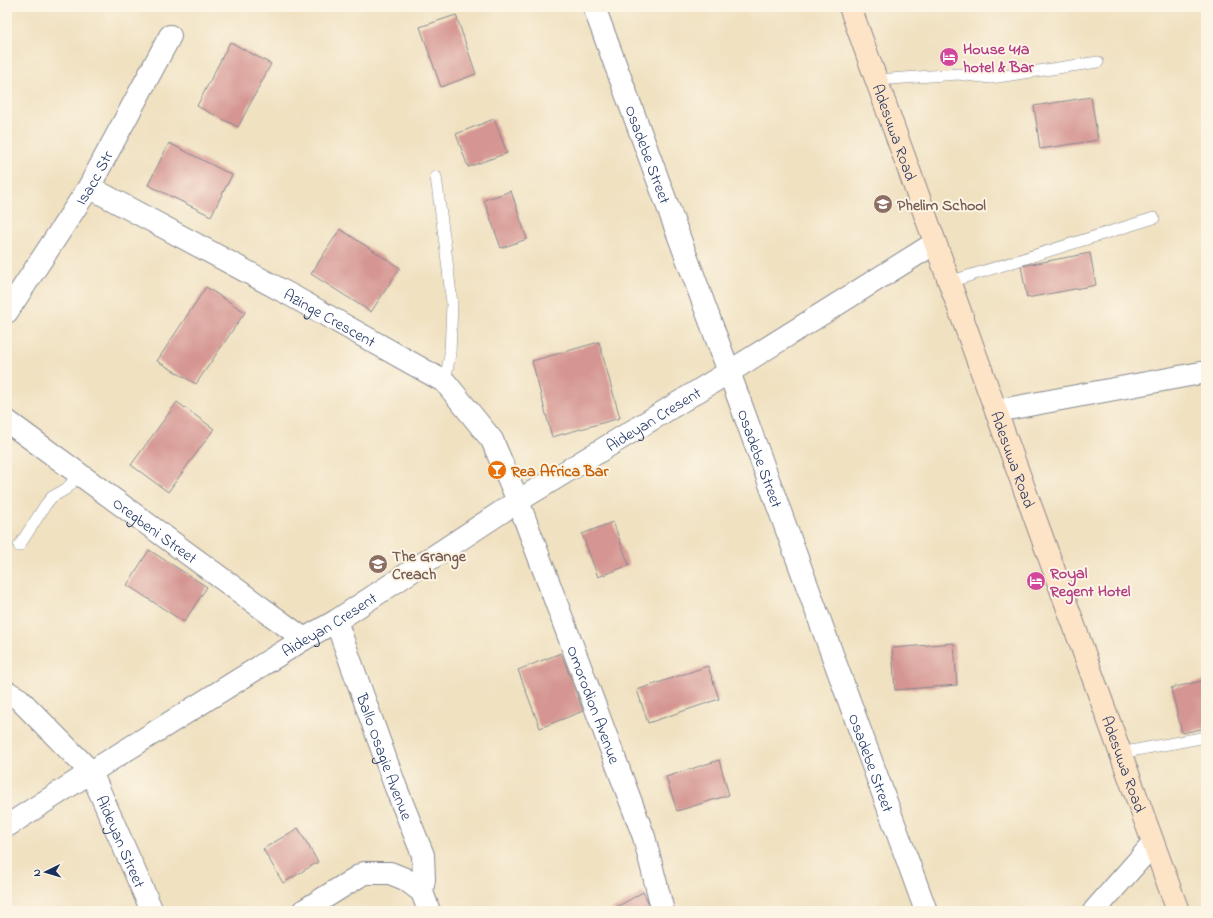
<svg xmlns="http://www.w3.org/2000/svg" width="1213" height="918" viewBox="0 0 1213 918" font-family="'Indie Flower',sans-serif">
<rect width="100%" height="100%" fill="#fcf5e5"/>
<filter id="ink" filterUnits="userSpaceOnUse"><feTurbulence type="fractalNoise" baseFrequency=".025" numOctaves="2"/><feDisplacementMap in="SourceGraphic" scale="8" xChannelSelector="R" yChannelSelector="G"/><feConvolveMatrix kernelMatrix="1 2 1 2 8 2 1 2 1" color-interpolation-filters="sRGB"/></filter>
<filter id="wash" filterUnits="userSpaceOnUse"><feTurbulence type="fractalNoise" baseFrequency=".012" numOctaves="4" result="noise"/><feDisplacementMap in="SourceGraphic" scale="16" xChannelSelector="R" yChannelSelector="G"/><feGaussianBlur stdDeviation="0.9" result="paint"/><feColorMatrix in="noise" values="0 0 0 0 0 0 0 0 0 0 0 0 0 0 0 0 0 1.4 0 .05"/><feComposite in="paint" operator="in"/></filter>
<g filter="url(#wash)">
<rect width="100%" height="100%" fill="#f0e1c1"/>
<g id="blocks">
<path fill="#d59592" d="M456,15L476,74L441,87L420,27Z
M230,42L271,64L238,127L197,106Z
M1091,97L1098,140L1040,149L1034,106Z
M494,119L507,153L468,167L456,134Z
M169,143L232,175L211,216L148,185Z
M511,191L527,239L501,248L484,200Z
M340,229L400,268L371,312L311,274Z
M1090,253L1096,285L1027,298L1021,266Z
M206,287L245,312L196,384L157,361Z
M599,342L620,418L552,437L532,361Z
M177,402L214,429L168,492L131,465Z
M613,522L629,565L598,577L582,534Z
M149,550L207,587L184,622L127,585Z
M954,643L957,685L895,690L892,648Z
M561,653L583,711L540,728L518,670Z
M708,666L719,699L648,723L637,690Z
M1206,680V728L1182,733L1171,688Z
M719,760L729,795L677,811L666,777Z
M298,828L318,862L283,883L263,849Z
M643,892L653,911H610Z"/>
</g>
</g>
<g filter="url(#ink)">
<use href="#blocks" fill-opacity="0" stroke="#868890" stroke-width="1"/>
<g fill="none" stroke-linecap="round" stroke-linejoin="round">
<defs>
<path id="lane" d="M877,80L958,74L991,78L1098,62
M436,177L445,244L452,304L450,354L445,382
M949,282L1154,218
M19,546L46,504L52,497L66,489L71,484L78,473
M1120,753L1206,737"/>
<g id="street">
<path id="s1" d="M594,7L729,372L926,911"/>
<path id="s2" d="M89,187L294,297L445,382L492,440L518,501L644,837L663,911"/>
<path id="s3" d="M7,312L89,187L170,36"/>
<path d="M996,411L1206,372"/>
<path id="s4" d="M7,421L304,639"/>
<path id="s5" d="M336,621L396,788L423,855L424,879L422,892"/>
<path id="s6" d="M7,692L19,699L91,772L152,911"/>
<path id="s7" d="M7,826L91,772L304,639L336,621L518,501L729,372L935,243"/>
<path d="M303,911L364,873H390L405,879L422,892L429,911"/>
<path d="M1094,911L1153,844"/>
</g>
<g id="secondary">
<path id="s8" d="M850,7L996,411L1178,911"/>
</g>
</defs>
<use href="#lane" stroke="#868890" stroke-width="12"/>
<use href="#street" stroke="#868890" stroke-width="24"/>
<use href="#secondary" stroke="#868890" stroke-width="24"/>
<use href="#lane" stroke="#fff" stroke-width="11"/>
<use href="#street" stroke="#fff" stroke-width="22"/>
<use href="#secondary" stroke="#fee4c6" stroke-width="22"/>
</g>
</g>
<defs>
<symbol id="hotel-disc" viewBox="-11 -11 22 22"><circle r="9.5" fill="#d1479c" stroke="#fcf5e5"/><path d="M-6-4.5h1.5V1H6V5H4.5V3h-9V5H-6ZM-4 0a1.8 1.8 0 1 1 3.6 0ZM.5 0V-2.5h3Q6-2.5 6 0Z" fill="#fff"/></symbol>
<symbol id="school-disc" viewBox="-11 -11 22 22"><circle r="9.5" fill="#8d6e63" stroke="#fcf5e5"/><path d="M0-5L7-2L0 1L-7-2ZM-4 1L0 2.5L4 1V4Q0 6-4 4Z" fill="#fff"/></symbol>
<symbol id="bar-disc" viewBox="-11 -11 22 22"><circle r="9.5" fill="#e8710a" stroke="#fcf5e5"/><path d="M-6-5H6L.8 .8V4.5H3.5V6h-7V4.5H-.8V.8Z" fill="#fff"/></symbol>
</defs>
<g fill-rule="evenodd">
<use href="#hotel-disc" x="938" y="46" width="22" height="22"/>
<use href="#school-disc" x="872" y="193" width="22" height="22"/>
<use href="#bar-disc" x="486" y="459" width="22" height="22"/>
<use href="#school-disc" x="367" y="553" width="22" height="22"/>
<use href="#hotel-disc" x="1025" y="570" width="22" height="22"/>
</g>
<g text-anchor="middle" stroke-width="4" stroke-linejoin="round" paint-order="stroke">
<g font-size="16" font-weight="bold" fill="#b23c85" stroke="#fcf5e5" text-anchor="start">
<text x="963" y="54">House 41a<tspan x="963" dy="18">hotel &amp; Bar</tspan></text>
<text x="1050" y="578">Royal<tspan x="1050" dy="18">Regent Hotel</tspan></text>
</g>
<g font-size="16" fill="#1b2f5e" stroke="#fcf5e5">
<text dy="6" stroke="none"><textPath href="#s8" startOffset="133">Adesuwa Road</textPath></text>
<text dy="6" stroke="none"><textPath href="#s1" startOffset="157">Osadebe Street</textPath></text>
<text dy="6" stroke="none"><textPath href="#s3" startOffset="160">Isacc Str</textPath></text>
<text dy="6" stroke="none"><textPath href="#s2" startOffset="274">Azinge Crescent</textPath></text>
<text dy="6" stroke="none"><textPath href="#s7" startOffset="764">Aideyan Cresent</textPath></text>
<text dy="6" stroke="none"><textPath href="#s1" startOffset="481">Osadebe Street</textPath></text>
<text dy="6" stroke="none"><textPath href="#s8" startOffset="481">Adesuwa Road</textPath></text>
<text dy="6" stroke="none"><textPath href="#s4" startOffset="184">Oregbeni Street</textPath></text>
<text dy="6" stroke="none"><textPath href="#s7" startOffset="380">Aideyan Cresent</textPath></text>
<text dy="6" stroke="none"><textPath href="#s2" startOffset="764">Omorodion Avenue</textPath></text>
<text dy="6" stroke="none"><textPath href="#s5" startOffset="144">Ballo Osagie Avenue</textPath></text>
<text dy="6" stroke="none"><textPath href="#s1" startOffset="805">Osadebe Street</textPath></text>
<text dy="6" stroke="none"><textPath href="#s8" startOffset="805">Adesuwa Road</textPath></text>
<text dy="6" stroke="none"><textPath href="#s6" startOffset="192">Aideyan Street</textPath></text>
</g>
<g font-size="16" font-weight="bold" fill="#785e54" stroke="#fcf5e5" text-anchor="start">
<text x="897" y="210">Phelim School</text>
<text x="392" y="561">The Grange<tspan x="392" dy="18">Creach</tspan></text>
</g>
<g font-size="16" font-weight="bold" fill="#c56008" stroke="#fcf5e5" text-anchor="start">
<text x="511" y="476">Rea Africa Bar</text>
</g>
</g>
<rect width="1213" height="918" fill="none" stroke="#fcf5e5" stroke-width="24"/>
<g transform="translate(46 872) rotate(265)" stroke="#fcf5e5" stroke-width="3" paint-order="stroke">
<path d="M0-3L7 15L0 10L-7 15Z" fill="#1b2f5e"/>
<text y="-6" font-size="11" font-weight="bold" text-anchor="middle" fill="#1b2f5e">N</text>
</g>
</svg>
